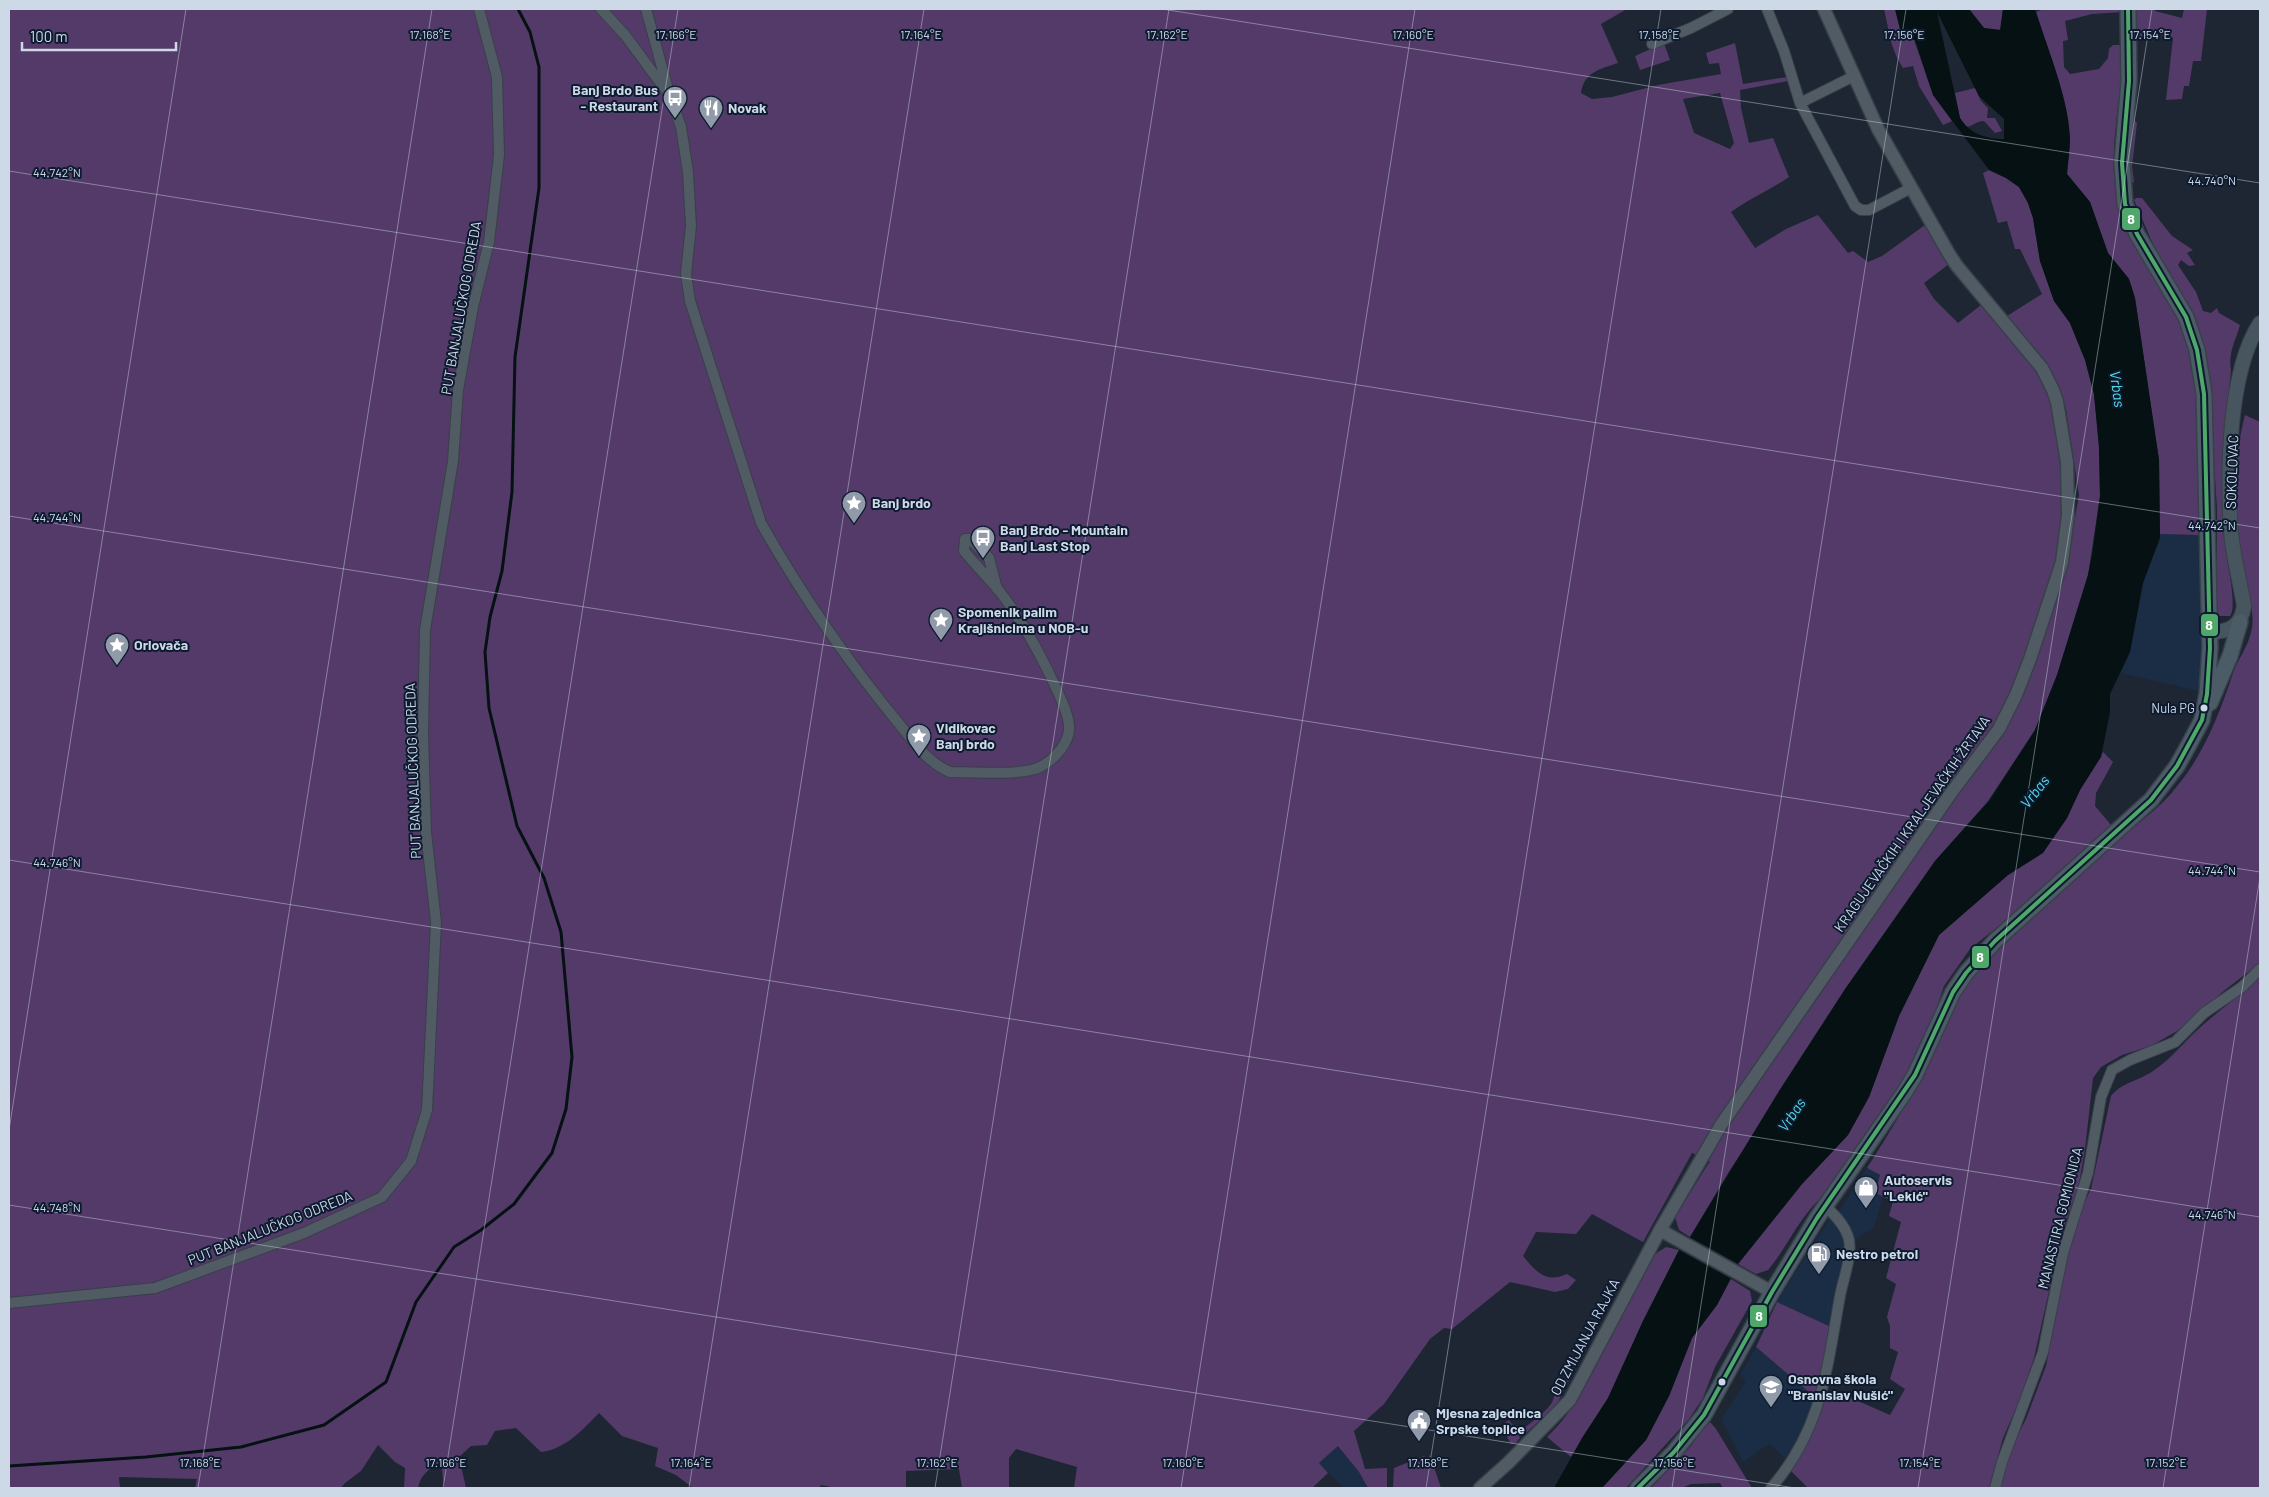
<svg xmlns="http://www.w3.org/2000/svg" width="2269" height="1497" viewBox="0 0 2269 1497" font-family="Barlow,sans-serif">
<rect width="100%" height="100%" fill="#1e2633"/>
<path fill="#1b2c45" d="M2160,534L2198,535L2202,666L2198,691L2121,673L2130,652L2143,583Z
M1867,1168L1880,1175L1875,1193L1883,1196L1874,1227L1854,1241L1838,1214L1839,1211Z
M1830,1218L1843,1237L1846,1245L1831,1327L1777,1302Z
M1756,1347L1817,1399L1788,1460L1769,1444L1743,1462L1721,1419L1746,1381L1740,1375Z
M1338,1446L1359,1472L1368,1488H1344L1319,1463Z"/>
<path fill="#543a68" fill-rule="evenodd" d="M9,9H1627L1601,24L1618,63C1600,69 1584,72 1581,93L1592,99L1612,97L1658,85L1721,74L1719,63L1709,64L1706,53L1735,43L1743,84L1787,77L1788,81L1740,90L1741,108L1749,143L1773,138L1789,177C1770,190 1751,198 1731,212L1755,248L1786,229L1818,215L1848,253L1853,251L1868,262L1882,256L1925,225L1949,264L1924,283L1934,299L1958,323L1981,305C2009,335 2040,367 2052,407C2056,418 2056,430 2057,441C2063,480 2064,520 2068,559L2079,495L2066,409L2059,387L2046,362L2007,316L2042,294L2020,249H2015L2007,221L1998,223L1983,173L1989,170L2006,178L2019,187L2028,203L2033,218L2040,261L2054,301L2070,323L2085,360L2094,394L2099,447L2100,496L2088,575L2057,675L2035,730L1988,801L1935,861L1900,913L1730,1170L1690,1237L1679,1230L1675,1217L1710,1161L1692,1153L1643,1242L1592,1214L1576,1234L1536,1232L1523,1256C1536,1271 1545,1284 1567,1274L1576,1280L1568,1289L1555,1292L1510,1282L1452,1329L1444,1328L1430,1339L1384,1404L1354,1431L1365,1469L1387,1468V1488H1368L1359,1472L1338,1446L1319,1463L1328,1473L1312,1488H1074L1077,1467L1016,1449L1009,1458V1488H962L959,1469L906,1471V1488H836L821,1485L819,1488H693L676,1475L655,1466L658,1448L622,1436L599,1413C582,1430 566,1449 541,1452L516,1428L495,1431L487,1445L471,1446L459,1457L466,1488H444L441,1462C430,1468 420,1475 418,1488H404L405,1468L395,1462L378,1445L361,1471L345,1483L341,1488H195L197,1479L119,1477L120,1488H9ZM1720,93L1734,143L1730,149L1694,133L1683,99Z
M1884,9H1895L1902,37L1914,40L1933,95L1952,121L1943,125L1919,86L1913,66L1903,68C1889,45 1890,34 1884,9Z
M1969,9H2003L2001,30L1984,28Z
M2044,9H2123V12L2092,14L2065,21L2068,40L2063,41L2064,67L2070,74L2099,69L2108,58L2109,49L2113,45H2124C2123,93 2108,144 2116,192C2120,210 2129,225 2138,241C2152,267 2169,293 2180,321C2206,389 2198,464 2198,535L2160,534L2159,460L2135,298L2129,279L2108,253L2090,202L2067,174L2070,138L2065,107L2058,79L2036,12Z
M2133,9H2155V11L2182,18L2184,9H2207L2201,61H2193L2189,86H2184L2182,99L2166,100L2173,38L2145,30L2142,39L2134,38Z
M1664,43L1670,60L1640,70L1635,56Z
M1975,88L1981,101L1988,108L1987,118H1995L2002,131L1995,133L1984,121C1976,121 1973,126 1966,127L1960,118L1955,93Z
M2131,117L2137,123L2132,166L2134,182L2131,183L2129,162Z
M2136,198H2142L2146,203L2172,236L2193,250L2187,253L2195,265L2189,266L2181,260L2178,265L2196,292L2203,311L2211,313L2217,308L2219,313L2240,325C2235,342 2228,353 2231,371C2225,428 2218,486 2225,544C2226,559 2238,606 2230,616H2219L2217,612V508L2207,358L2195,320L2180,290L2159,258L2134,200Z
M2245,415L2260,422V963L2225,990L2177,1031L2151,1046L2122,1055L2101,1067L2093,1078L2085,1149L2079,1184L2062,1233L2034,1358L2021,1397L2003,1438L1989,1488H1808L1790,1470L1816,1424L1827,1391L1851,1398L1890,1415L1905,1389L1890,1379L1898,1352L1890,1348V1326L1887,1317L1896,1284L1886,1278L1901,1222L1889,1216L1893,1201L1875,1193L1880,1175L1867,1168C1888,1135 1908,1103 1925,1068C1936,1045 1947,1010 1960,990C1982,958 2014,934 2043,908C2066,888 2088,865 2112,845C2135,825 2160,809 2178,785C2205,752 2220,712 2233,673C2238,659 2248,647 2251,632C2257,611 2244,588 2242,566C2235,517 2232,464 2245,415Z
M2103,752L2113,762L2096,793L2095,806L2112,826L2037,895L1970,949L1944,986L1931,1024L1908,1077L1827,1193C1799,1215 1790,1244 1768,1270L1756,1274L1738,1264L1802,1184L1848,1135L1869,1097L1899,1016L1939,935L2008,875L2043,852L2067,818L2080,790Z
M2260,977V1488H1998L2006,1458L2026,1419L2046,1366L2069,1244L2079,1212L2091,1189L2111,1096C2124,1081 2137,1082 2153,1071C2173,1058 2186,1039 2204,1024C2222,1008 2242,994 2260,977Z
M1666,1247L1679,1250L1643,1321L1608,1398L1571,1457L1547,1437C1579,1407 1594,1367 1613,1328C1626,1303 1641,1279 1655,1254Z
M1731,1279L1750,1291L1752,1301L1715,1367L1703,1398L1689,1419L1626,1488H1602L1646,1440L1669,1396L1692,1338L1717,1305Z
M1777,1302L1831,1327L1817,1399L1756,1347Z
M1572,1374L1557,1404L1526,1433L1524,1431L1519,1436L1520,1438L1516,1443L1511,1444L1507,1437L1511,1432L1505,1423L1509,1420L1514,1427L1522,1430C1532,1421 1551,1410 1554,1397C1555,1394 1553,1392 1553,1389Z
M1707,1423H1711L1716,1429L1752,1488H1723L1720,1483L1691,1484L1682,1488H1651L1691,1446Z
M1430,1455L1441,1488H1393L1394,1468L1424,1456L1426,1460Z"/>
<path fill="#051113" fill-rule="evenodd" d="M1895,9H1969L1984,28L2000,30L2003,9H2035C2047,48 2069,98 2070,139C2070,150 2068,162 2067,174L2090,202L2108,253L2129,279L2135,298L2159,460L2160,538L2143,583L2130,652L2110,694V712L2101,757L2080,790L2067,818L2043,853L2008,875L1939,935L1899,1016L1869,1097L1848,1135L1802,1184L1738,1264L1717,1305L1692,1338L1669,1396L1646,1440L1602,1488H1554L1582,1438L1608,1398L1643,1321L1679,1250L1690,1237L1779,1091L1845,989L1935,861L1989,801L2035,730L2057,675L2088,575L2092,555L2100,496L2099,447L2094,394L2085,360L2070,323L2054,301L2040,261L2033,218L2028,203L2019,187L2006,178L1989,170L1933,95L1915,40L1902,37ZM1937,12L1979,96L2004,119V139C1986,139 1970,134 1960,118Z"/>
<path fill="#1e2633" d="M1688,1236L1740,1265L1733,1280L1677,1249Z"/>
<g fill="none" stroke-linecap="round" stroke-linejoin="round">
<path stroke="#051113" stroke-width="3" d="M9,1466L146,1457L241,1447L324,1425L386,1382L416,1302L454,1247L481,1230L514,1204L552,1153L566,1109L572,1057L561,932L544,878L517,826L489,708L485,652L490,617L502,571L512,492L515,357L539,188V67L530,32L518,9"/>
<defs>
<path id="minor" d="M601,9L625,35L665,89
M646,9L669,93L681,127L688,172L691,226L686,274L690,301L761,523C801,594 848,662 900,725C914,742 928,763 950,772C971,772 1022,776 1040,767C1054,760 1071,742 1069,725C1068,713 1062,701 1057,690C1041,655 1021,618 997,588C986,576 975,564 964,551L965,539H970L989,558L997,589
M1767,9L1784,51L1800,103L1855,206L1861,210H1869L1911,188
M1652,44L1691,28L1728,9
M1800,103L1854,76
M9,1303L155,1288L304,1233L382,1197L411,1161L427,1110L436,922L426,832L423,734L425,630L453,461L458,390L473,307L489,242L499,155L497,77L479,9
M1771,1488C1822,1430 1827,1368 1840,1296C1843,1280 1852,1257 1849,1240C1846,1226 1835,1215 1825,1206
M1995,1488L2002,1462L2043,1352L2063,1253L2088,1173L2101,1097L2112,1070L2130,1060L2175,1042L2204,1013L2242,987L2260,969"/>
<path id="tertiary" d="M1660,1230L1772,1292
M1480,1488L1508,1463L1570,1400L1660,1230L1721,1125L1951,793L1999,729L2016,695L2030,659L2062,562L2068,515L2067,462L2057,402L2053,390L2042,368L1957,266L1949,254L1878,129L1824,9"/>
<path id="secondary" d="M2210,632C2229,632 2241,627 2244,606C2240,581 2233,557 2231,531C2227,474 2228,372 2260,323"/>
<path id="primary" d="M2210,703L2230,656L2240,622
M1638,1488L1674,1452L1704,1415L1772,1292L1817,1218L1904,1093L1915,1075L1953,992L1966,973L1995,941L2151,800L2177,766L2186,750L2202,720L2207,694L2210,648L2204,394L2197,350L2186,317L2137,234L2125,204L2122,163L2129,81L2128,9"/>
</defs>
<use href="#minor" stroke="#38404a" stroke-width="12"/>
<use href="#tertiary" stroke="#38404a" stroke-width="15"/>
<use href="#secondary" stroke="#38404a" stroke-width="16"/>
<use href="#primary" stroke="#38404a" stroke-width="18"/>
<use href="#minor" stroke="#505b63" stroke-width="10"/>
<use href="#tertiary" stroke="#505b63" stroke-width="12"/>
<use href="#secondary" stroke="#47565e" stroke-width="14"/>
<use href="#primary" stroke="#4b5c66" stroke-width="15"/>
<defs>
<path id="bus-1" d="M1638,1488L1674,1452L1704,1415L1772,1292L1817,1218L1915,1075L1953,992L1966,973L1995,941L2151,800L2177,766L2202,720L2207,694L2210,648L2204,394L2197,350L2186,317L2137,234L2125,204L2122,163L2129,81L2128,9"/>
</defs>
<use href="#bus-1" stroke="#0d1b30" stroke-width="8"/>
<use href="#bus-1" stroke="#4fa86a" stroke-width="4"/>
</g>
<path fill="none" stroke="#ced9e7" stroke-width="1" stroke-opacity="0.45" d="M1162,9L2260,183M9,171L2260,528M9,516L2260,872M9,860L2260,1217M9,1130L186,9M9,1205L1795,1488M198,1488L432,9M443,1488L678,9M689,1488L924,9M935,1488L1169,9M1181,1488L1415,9M1426,1488L1661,9M1672,1488L1906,9M1918,1488L2152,9M2163,1488L2260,877"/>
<defs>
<symbol id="bus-pin" viewBox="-11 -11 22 30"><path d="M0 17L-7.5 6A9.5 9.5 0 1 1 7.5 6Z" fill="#909aa8" stroke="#0d1b30"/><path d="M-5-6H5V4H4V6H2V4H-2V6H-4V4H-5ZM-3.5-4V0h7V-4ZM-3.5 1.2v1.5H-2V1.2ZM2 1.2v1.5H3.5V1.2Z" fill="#fff"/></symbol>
<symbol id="restaurant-pin" viewBox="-11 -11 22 30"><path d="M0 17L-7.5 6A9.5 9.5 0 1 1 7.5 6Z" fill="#909aa8" stroke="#0d1b30"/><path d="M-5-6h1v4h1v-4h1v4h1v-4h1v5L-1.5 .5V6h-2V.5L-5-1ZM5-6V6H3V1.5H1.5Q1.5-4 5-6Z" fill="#fff"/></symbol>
<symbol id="sight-pin" viewBox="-11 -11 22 30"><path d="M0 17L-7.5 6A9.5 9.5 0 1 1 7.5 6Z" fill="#909aa8" stroke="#0d1b30"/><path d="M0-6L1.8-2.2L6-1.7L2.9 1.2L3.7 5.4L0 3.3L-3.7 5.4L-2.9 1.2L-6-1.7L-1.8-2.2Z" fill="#fff"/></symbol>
<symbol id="shop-pin" viewBox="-11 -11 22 30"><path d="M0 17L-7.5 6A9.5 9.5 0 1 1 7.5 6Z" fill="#909aa8" stroke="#0d1b30"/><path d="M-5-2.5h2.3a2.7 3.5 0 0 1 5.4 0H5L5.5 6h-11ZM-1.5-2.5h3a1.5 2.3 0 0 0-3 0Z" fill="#fff"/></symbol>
<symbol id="fuel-pin" viewBox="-11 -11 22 30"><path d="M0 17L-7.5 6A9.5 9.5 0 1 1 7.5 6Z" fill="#909aa8" stroke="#0d1b30"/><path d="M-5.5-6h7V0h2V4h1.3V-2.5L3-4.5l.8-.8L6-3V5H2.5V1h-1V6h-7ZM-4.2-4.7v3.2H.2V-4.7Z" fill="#fff"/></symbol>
<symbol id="school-pin" viewBox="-11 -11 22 30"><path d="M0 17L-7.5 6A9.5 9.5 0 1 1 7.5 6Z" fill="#909aa8" stroke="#0d1b30"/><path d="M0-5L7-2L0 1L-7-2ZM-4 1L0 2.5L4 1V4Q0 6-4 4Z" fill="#fff"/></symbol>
<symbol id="civic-pin" viewBox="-11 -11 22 30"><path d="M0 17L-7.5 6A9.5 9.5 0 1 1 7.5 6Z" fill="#909aa8" stroke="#0d1b30"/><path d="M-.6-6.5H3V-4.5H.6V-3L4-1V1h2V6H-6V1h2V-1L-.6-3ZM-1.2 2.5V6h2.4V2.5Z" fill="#fff"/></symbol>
</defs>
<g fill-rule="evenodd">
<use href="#bus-pin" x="661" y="84" width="28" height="38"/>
<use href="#restaurant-pin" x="697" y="94" width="28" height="38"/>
<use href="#sight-pin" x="840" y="489" width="28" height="38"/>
<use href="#bus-pin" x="969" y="524" width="28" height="38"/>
<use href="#sight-pin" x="927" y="606" width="28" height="38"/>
<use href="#sight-pin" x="103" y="631" width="28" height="38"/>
<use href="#sight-pin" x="905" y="722" width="28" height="38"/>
<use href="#shop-pin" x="1852" y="1174" width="28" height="38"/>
<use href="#fuel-pin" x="1805" y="1240" width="28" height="38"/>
<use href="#school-pin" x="1757" y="1373" width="28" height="38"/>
<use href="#civic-pin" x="1405" y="1407" width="28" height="38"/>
</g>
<g fill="#ced9e7" stroke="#0d1b30" stroke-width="2">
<circle cx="2204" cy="708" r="4.5"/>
<circle cx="1722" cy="1382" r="4.5"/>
</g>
<g text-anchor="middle" stroke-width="4" stroke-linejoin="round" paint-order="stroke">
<g font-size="13" fill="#ced9e7" stroke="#0d1b30" text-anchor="end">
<text x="2195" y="713">Nula PG</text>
</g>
<g font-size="14" font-weight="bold" fill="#ced9e7" stroke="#0d1b30" text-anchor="start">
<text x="658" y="95" text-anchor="end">Banj Brdo Bus<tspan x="658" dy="16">- Restaurant</tspan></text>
<text x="728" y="113">Novak</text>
<text x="872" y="508">Banj brdo</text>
<text x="1000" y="535">Banj Brdo - Mountain<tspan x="1000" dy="16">Banj Last Stop</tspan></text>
<text x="958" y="617">Spomenik palim<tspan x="958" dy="16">Krajišnicima u NOB-u</tspan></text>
<text x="134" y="650">Orlovača</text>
<text x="936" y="733">Vidikovac<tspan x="936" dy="16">Banj brdo</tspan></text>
<text x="1884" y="1185">Autoservis<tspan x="1884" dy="16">"Lekić"</tspan></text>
<text x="1836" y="1259">Nestro petrol</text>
<text x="1788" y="1384">Osnovna škola<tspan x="1788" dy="16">"Branislav Nušić"</tspan></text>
<text x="1436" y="1418">Mjesna zajednica<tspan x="1436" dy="16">Srpske toplice</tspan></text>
</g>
<g font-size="14" fill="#ced9e7" stroke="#0d1b30">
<text transform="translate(461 308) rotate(-80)" y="5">PUT BANJALUČKOG ODREDA</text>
<text transform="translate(2232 472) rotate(-88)" y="5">SOKOLOVAC</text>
<text transform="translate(413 771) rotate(-92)" y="5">PUT BANJALUČKOG ODREDA</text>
<text transform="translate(1912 824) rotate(-55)" y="5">KRAGUJEVAČKIH I KRALJEVAČKIH ŽRTAVA</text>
<text transform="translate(2060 1218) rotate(-76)" y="5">MANASTIRA GOMIONICA</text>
<text transform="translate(270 1228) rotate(-22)" y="5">PUT BANJALUČKOG ODREDA</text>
<text transform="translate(1585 1337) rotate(-62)" y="5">OD ZMIJANJA RAJKA</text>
</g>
<g font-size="15" font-style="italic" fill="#56d9e5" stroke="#0d1b30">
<text transform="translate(2117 389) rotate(82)" y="5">Vrbas</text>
<text transform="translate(2035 792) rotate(-52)" y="5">Vrbas</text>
<text transform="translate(1792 1115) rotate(-56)" y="5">Vrbas</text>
</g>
</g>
<g font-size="12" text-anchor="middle" fill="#ced9e7" stroke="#0d1b30" stroke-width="4" stroke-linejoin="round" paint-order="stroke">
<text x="921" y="39">17.164°E</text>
<text x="1167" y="39">17.162°E</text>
<text x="430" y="39">17.168°E</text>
<text x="676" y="39">17.166°E</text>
<text x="1413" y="39">17.160°E</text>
<text x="1659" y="39">17.158°E</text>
<text x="1904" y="39">17.156°E</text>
<text x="2150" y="39">17.154°E</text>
<text x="57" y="177">44.742°N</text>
<text x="2212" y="185">44.740°N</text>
<text x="57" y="522">44.744°N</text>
<text x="2212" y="530">44.742°N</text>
<text x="57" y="867">44.746°N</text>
<text x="2212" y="875">44.744°N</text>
<text x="57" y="1212">44.748°N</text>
<text x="2212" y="1219">44.746°N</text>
<text x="200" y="1467">17.168°E</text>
<text x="446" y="1467">17.166°E</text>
<text x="691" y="1467">17.164°E</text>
<text x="937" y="1467">17.162°E</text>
<text x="1183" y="1467">17.160°E</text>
<text x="1428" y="1467">17.158°E</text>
<text x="1674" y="1467">17.156°E</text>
<text x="1920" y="1467">17.154°E</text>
<text x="2166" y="1467">17.152°E</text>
</g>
<g stroke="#0d1b30" stroke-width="2">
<rect x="2121" y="207" width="20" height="24" rx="5" fill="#4fa86a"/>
<rect x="2200" y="613" width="19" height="24" rx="5" fill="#4fa86a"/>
<rect x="1971" y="945" width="19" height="24" rx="5" fill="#4fa86a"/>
<rect x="1749" y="1304" width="19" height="24" rx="5" fill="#4fa86a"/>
</g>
<g font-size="14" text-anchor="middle" font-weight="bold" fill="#fff">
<text x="2131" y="224">8</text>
<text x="2209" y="630">8</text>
<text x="1980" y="962">8</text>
<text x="1759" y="1321">8</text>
</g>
<rect width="2269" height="1497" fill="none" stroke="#ced9e7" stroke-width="20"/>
<path d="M22 42v8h154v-8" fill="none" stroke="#ced9e7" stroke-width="2.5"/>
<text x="30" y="42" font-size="15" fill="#ced9e7" stroke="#0d1b30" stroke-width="4" paint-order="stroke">100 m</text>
</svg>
